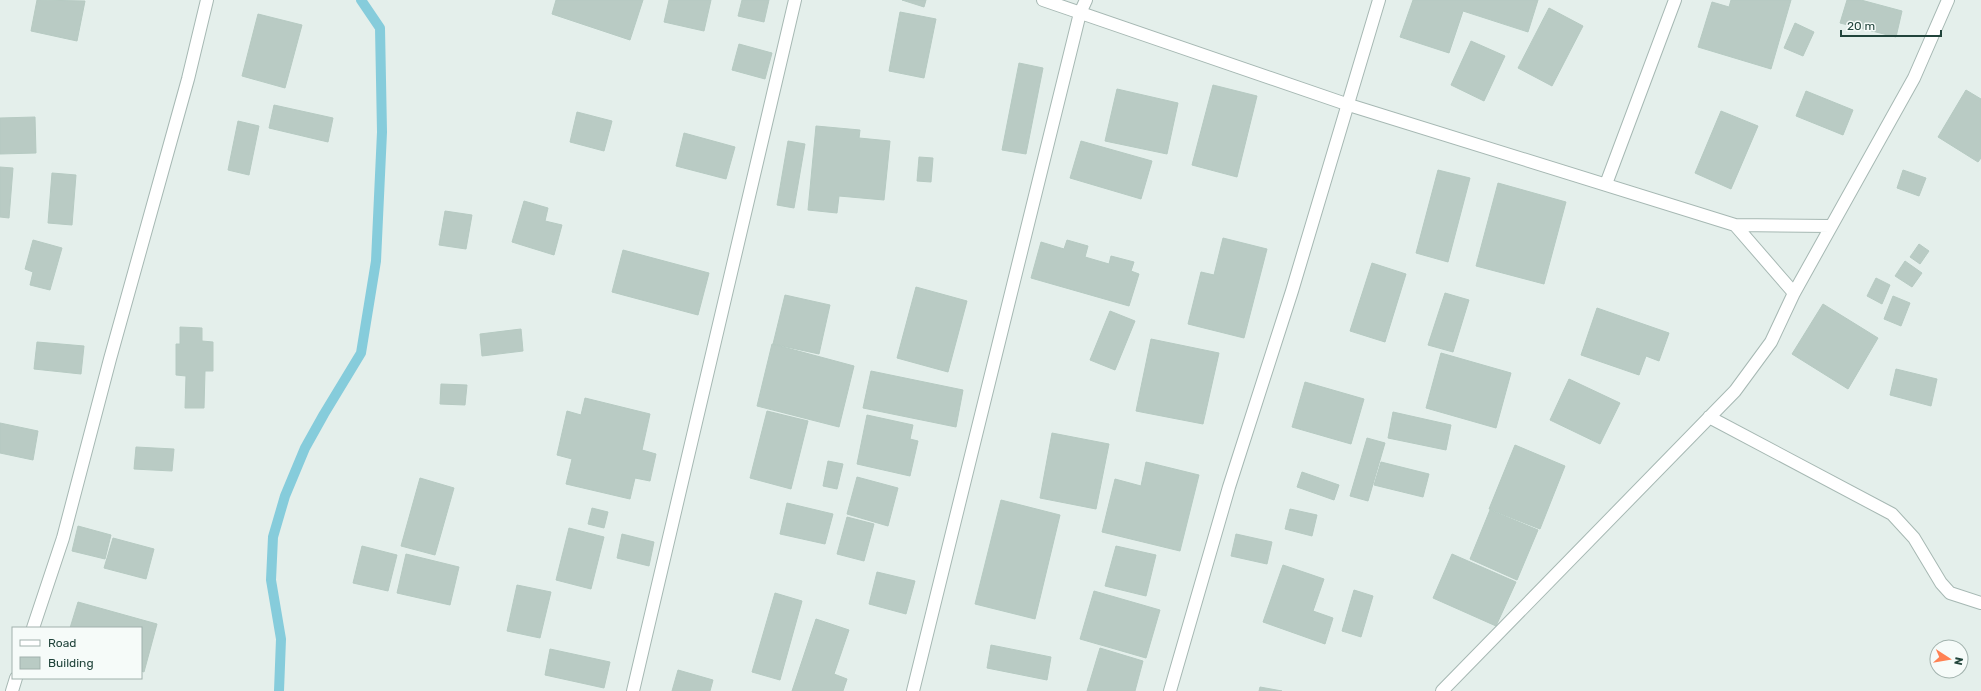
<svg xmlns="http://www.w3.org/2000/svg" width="1981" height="691" viewBox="0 0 1981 691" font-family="Rubik,sans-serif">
<rect width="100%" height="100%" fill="#e4efeb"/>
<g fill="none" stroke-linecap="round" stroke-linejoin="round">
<path stroke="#86ccdb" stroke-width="10" d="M279,691L281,639L271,580L273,537L285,496L305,448L324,414L361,353L376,261L382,132L380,28L361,0"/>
</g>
<path fill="#b9cbc4" stroke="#b6cac2" d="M37,0L85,1L77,41L31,31Z
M556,0H643L630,40L552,14Z
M669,0H711L704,31L664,22Z
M742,0H769L764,22L738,16Z
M902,0H926L924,7Z
M1413,0H1538L1528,32L1463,11L1449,53L1400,37Z
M1731,0H1791L1771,69L1698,47L1712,2L1729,7Z
M1847,0H1861L1902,11L1896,37L1840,23Z
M1549,8L1583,26L1552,86L1518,68Z
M900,12L936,19L924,78L889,71Z
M258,14L302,25L285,88L242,76Z
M1795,23L1814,32L1803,56L1784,48Z
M1471,41L1505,56L1484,101L1451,85Z
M739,44L772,53L765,79L732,70Z
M1019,63L1043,68L1026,154L1002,150Z
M1213,85L1257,96L1237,177L1192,165Z
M1117,89L1178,103L1167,154L1105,141Z
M1966,90L1981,99V158L1978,162L1938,137Z
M1806,91L1853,110L1843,135L1796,116Z
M274,105L333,118L328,142L269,128Z
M1721,111L1758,126L1731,189L1695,173Z
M577,112L612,121L604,151L570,142Z
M35,117L36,153L0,154V118Z
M238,121L259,126L249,175L228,170Z
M816,126L860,130L859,138L890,141L884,200L839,196L837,213L808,210Z
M684,133L735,147L726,179L676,166Z
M788,141L805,144L794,208L777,205Z
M1081,141L1152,161L1141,199L1070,178Z
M919,157L933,158L931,182L917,181Z
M0,167L13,168L9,218L0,217Z
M1438,170L1470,178L1448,262L1416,253Z
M1903,170L1926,178L1919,196L1897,188Z
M52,173L76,175L72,225L48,223Z
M1498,183L1566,202L1544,284L1476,266Z
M524,201L548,208L545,221L562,225L554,255L512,242Z
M445,211L472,215L466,249L439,245Z
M1223,238L1267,249L1244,338L1188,324L1201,272L1214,275Z
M33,240L62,248L50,290L30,285L33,272L25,269Z
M1067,240L1088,246L1085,257L1109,264L1111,256L1134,262L1131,271L1139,274L1129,306L1031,278L1041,242L1064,249Z
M1919,244L1929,251L1920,264L1910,257Z
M623,250L709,273L698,315L612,292Z
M1905,261L1922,273L1912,287L1895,276Z
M1372,263L1406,274L1385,342L1350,331Z
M1876,278L1890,285L1882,304L1867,296Z
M916,287L967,301L948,372L897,358Z
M1445,293L1469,300L1453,352L1428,345Z
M785,295L830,305L819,354L773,344Z
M1893,296L1910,303L1901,326L1884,319Z
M1823,304L1878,338L1848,389L1792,354Z
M1597,308L1669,333L1659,361L1646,356L1639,375L1581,355Z
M1110,311L1135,321L1115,370L1090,360Z
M180,327L202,328V341L213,342V371H205L204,408H185L186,376L176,375V344H180Z
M521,329L523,351L482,356L480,334Z
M1151,339L1219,353L1203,424L1136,411Z
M37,342L84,346L81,374L34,369Z
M772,344L854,366L839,427L757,406Z
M1441,353L1511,373L1496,428L1426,408Z
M1896,369L1937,379L1931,406L1890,395Z
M871,371L963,390L956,427L863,408Z
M1569,379L1620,403L1600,444L1550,420Z
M1305,382L1364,399L1351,444L1292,427Z
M441,384L467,385L465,405L440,404Z
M585,398L650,414L642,450L656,454L650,481L635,478L630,499L566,484L572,459L557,455L567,411L581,415Z
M767,411L808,421L791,489L750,478Z
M1393,412L1451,425L1446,450L1388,438Z
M867,415L913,425L910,439L918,441L910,476L857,464Z
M0,423L38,431L33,460L0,453Z
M1052,433L1109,444L1096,509L1040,498Z
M1367,438L1385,443L1368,501L1350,496Z
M1515,445L1565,466L1540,529L1489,509Z
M136,447L174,449L172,471L134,469Z
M828,461L843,464L837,489L823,486Z
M1146,462L1199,475L1180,551L1102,532L1115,479L1141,486Z
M1381,462L1429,474L1423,497L1374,485Z
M1302,472L1339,485L1334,500L1297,487Z
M857,477L898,488L888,526L847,514Z
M420,478L454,488L435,555L401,546Z
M1001,500L1060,515L1035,619L975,604Z
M787,503L833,514L825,544L780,534Z
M592,508L608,512L604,528L588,524Z
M1290,509L1317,515L1312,536L1285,529Z
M1490,510L1538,530L1517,580L1470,559Z
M847,517L874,524L864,561L837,554Z
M78,526L111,535L105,559L72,551Z
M569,528L604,537L591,589L556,580Z
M622,534L654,542L649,566L617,558Z
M1236,534L1272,542L1267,564L1231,556Z
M113,538L154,549L146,579L104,568Z
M362,546L397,555L388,591L353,583Z
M1116,546L1156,555L1146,596L1105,586Z
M406,554L459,567L450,605L397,593Z
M1452,554L1516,582L1496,626L1433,598Z
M1283,565L1324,579L1313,611L1333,618L1325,644L1263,622Z
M877,572L915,581L906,614L869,604Z
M517,585L551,592L540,638L507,631Z
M1354,590L1373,596L1361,637L1342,631Z
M1094,591L1160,610L1146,658L1080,639Z
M775,593L802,601L780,680L752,672Z
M78,602L157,624L144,672L141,671V628H70Z
M816,619L849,630L834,674L847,679L843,691H792Z
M991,645L1051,657L1047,680L987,668Z
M1100,648L1143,661L1135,691H1087Z
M550,649L610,662L604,688L545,675Z
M678,670L713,680L710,691H672Z
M1260,687L1282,691H1259Z"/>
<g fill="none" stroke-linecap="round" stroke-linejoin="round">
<defs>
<path id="minor" d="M1043,0L1349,105L1735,225L1831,226
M1606,184L1675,0
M1735,225L1794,293
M1709,417L1892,514L1914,538L1941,583L1950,593L1981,603
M33,628L63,538L110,359L188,79L207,0
M12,691L16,678
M633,691L795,0
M913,691L1080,13L1086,0
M1170,691L1229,487L1292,291L1379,0
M1442,691L1735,391L1771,342L1794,293L1914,78L1948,0"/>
</defs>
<use href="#minor" stroke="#a6b8b3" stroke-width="14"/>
<use href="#minor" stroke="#fff" stroke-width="12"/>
</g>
<rect x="12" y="627" width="130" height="52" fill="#f6fbf9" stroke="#a1b2ad"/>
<rect x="20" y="640" width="20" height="6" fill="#ffffff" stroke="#a1b2ad"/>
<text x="48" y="647" font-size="12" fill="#21443b">Road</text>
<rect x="20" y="657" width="20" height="12" fill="#b9cbc4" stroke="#a1b2ad"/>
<text x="48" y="667" font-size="12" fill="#21443b">Building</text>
<g transform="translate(1949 659) rotate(102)"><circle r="19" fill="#f6fbf9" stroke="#a1b2ad"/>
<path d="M0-3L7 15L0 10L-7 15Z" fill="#ff8153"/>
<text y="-6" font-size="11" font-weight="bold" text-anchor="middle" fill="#21443b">N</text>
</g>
<path d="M1841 30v6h100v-6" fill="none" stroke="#21443b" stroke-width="2"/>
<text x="1847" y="30" font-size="12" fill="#21443b" stroke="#f6fbf9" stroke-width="3" paint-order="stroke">20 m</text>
</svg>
